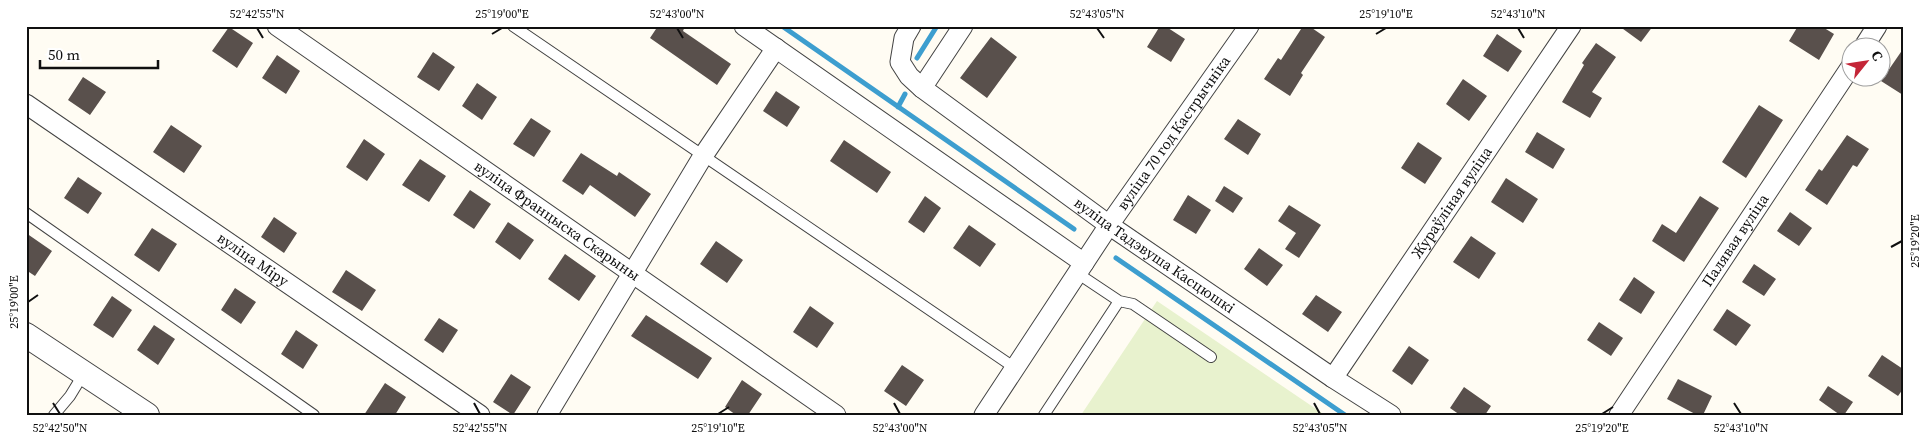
<svg xmlns="http://www.w3.org/2000/svg" width="1929" height="441" viewBox="0 0 1929 441" font-family="'Source Serif 4',serif">
<rect width="100%" height="100%" fill="#fffcf3"/>
<path fill="#e8f2ce" d="M1157,301L1325,415H1081Z"/>
<g fill="none" stroke-linecap="round" stroke-linejoin="round">
<path stroke="#3d9ecf" stroke-width="5" d="M782,26L1074,229
M917,58L937,26
M898,107L905,94
M1116,258L1345,415"/>
</g>
<path fill="#59504c" d="M658,26H685L683,31L731,64L717,85L650,38Z
M1160,26H1165L1185,39L1171,62L1147,47Z
M1303,26H1309L1325,37L1301,73L1303,75L1290,96L1264,79L1278,58L1281,60Z
M1619,26H1653L1641,42Z
M1798,26H1821L1834,34L1819,60L1789,41Z
M229,27L253,43L237,68L212,51Z
M1497,34L1522,51L1508,72L1483,56Z
M991,37L1017,57L987,98L960,78Z
M1596,43L1616,57L1592,92L1602,98L1590,118L1562,102L1584,65L1582,63Z
M1903,49V95L1881,81Z
M433,52L455,67L439,91L417,77Z
M277,55L300,71L286,94L262,78Z
M83,77L106,92L90,115L68,100Z
M1463,79L1487,96L1469,121L1446,104Z
M477,83L497,97L482,120L462,106Z
M776,91L800,107L787,127L763,111Z
M1759,105L1783,120L1746,178L1722,162Z
M531,118L551,131L534,157L513,144Z
M1238,119L1261,134L1248,155L1224,139Z
M171,125L202,146L184,173L153,152Z
M1537,132L1565,149L1553,169L1525,152Z
M1847,135L1869,149L1857,167L1853,165L1827,205L1805,190L1819,169L1822,171Z
M364,139L385,154L367,181L346,167Z
M844,140L891,172L877,193L830,161Z
M1418,142L1442,158L1425,184L1401,168Z
M581,153L617,176L619,172L651,194L635,217L590,185L583,195L562,181Z
M420,159L446,176L429,202L402,185Z
M78,177L102,193L88,214L64,198Z
M1506,178L1538,199L1523,223L1491,202Z
M1224,186L1243,198L1233,213L1215,201Z
M470,190L491,204L474,229L453,215Z
M1188,195L1211,210L1196,234L1173,220Z
M925,196L941,208L924,233L908,222Z
M1700,196L1719,208L1684,262L1652,241L1662,224L1676,233Z
M1289,205L1321,225L1299,258L1285,249L1296,233L1278,221Z
M1790,212L1812,228L1799,246L1777,231Z
M274,217L297,233L284,253L261,237Z
M508,222L534,240L520,260L495,242Z
M969,225L996,244L980,267L953,248Z
M152,228L177,244L159,272L134,255Z
M26,233L52,251L35,276L26,270Z
M1471,236L1496,253L1479,279L1453,262Z
M716,241L743,260L727,283L700,264Z
M1259,248L1283,265L1267,286L1244,269Z
M565,254L596,276L579,301L548,279Z
M1754,264L1776,279L1764,296L1742,282Z
M346,270L376,290L362,311L332,292Z
M1634,277L1655,292L1641,314L1619,300Z
M235,288L256,302L241,324L221,310Z
M1316,295L1342,312L1328,332L1302,314Z
M112,296L132,310L113,338L93,325Z
M810,306L834,323L817,348L793,332Z
M1727,309L1751,325L1736,346L1713,330Z
M646,315L712,358L698,379L631,336Z
M439,318L458,330L443,353L424,340Z
M1599,322L1623,338L1611,356L1587,340Z
M154,325L175,339L158,365L137,350Z
M296,330L318,345L303,369L281,354Z
M1409,346L1429,360L1412,385L1392,371Z
M1882,355L1903,369V389L1898,396L1868,376Z
M902,365L924,380L906,406L884,391Z
M511,374L531,387L513,415L493,402Z
M1678,379L1712,396L1703,415H1697L1667,399Z
M742,380L762,394L748,415H736L725,407Z
M385,383L406,397L395,415H364Z
M1828,386L1853,402L1844,415H1840L1819,400Z
M1464,387L1491,406L1485,415H1460L1450,408Z"/>
<g fill="none" stroke-linecap="round" stroke-linejoin="round">
<defs>
<path id="service" d="M513,26L1015,368
M26,213L314,415
M1119,301L1133,304L1211,357
M54,415L70,396L84,373
M1044,415L1119,301L1077,273"/>
<g id="minor">
<path id="s1" d="M277,26L836,415"/>
<path d="M744,26L1084,263"/>
<path id="s2" d="M911,26L904,38L900,62L909,76L922,88L1109,225L1333,378L1391,415"/>
<path d="M1863,48L1877,26"/>
<path d="M922,88L963,26"/>
<path id="s3" d="M26,104L480,415"/>
<path id="s4" d="M1333,378L1571,26"/>
<path d="M547,415L703,156L776,48"/>
<path id="s5" d="M984,415L1109,225L1249,26"/>
<path id="s6" d="M1619,415L1852,65"/>
</g>
<path id="tertiary" d="M26,335L147,415"/>
</defs>
<use href="#service" stroke="#434343" stroke-width="12"/>
<use href="#minor" stroke="#434343" stroke-width="21"/>
<use href="#tertiary" stroke="#434343" stroke-width="26"/>
<use href="#service" stroke="#fff" stroke-width="10"/>
<use href="#minor" stroke="#fff" stroke-width="19"/>
<use href="#tertiary" stroke="#fff" stroke-width="24"/>
</g>
<path fill="none" stroke="#101010" stroke-width="2" d="M257,28L263,38M677,28L683,38M1097,28L1104,38M1518,28L1524,38M492,34L502,28M1376,34L1386,28M1891,247L1902,241M28,302L38,295M53,403L60,414M474,403L480,414M894,403L900,414M1314,403L1320,414M1734,403L1741,414M718,414L729,407M1602,414L1613,407"/>
<g text-anchor="middle" stroke-width="5" stroke-linejoin="round" paint-order="stroke">
<g font-size="15" fill="#101010" stroke="#fff">
<text dy="5" stroke="none"><textPath href="#s5" startOffset="340">вуліца 70 год Кастрычніка</textPath></text>
<text dy="5" stroke="none"><textPath href="#s4" startOffset="212">Жураўліная вуліца</textPath></text>
<text dy="5" stroke="none"><textPath href="#s1" startOffset="341">вуліца Францыска Скарыны</textPath></text>
<text dy="5" stroke="none"><textPath href="#s6" startOffset="210">Палявая вуліца</textPath></text>
<text dy="5" stroke="none"><textPath href="#s2" startOffset="359">вуліца Тадэвуша Касцюшкі</textPath></text>
<text dy="5" stroke="none"><textPath href="#s3" startOffset="275">вуліца Міру</textPath></text>
</g>
</g>
<rect width="1929" height="441" fill="none" stroke="#ffffff" stroke-width="55"/>
<g transform="translate(1866 62) rotate(60)"><circle r="24" fill="#ffffff" stroke="#9f9f9f"/>
<path d="M0-4L9 19L0 12L-9 19Z" fill="#c42537"/>
<text y="-8" font-size="14" font-weight="bold" text-anchor="middle" fill="#101010">С</text>
</g>
<path d="M40 60v8h118v-8" fill="none" stroke="#101010" stroke-width="2.5"/>
<text x="48" y="60" font-size="15" fill="#101010" stroke="#ffffff" stroke-width="4" paint-order="stroke">50 m</text>
<rect x="28" y="28" width="1874" height="386" fill="none" stroke="#101010" stroke-width="2"/>
<g font-size="12" text-anchor="middle" fill="#101010">
<text x="257" y="18">52°42'55"N</text>
<text x="502" y="18">25°19'00"E</text>
<text x="677" y="18">52°43'00"N</text>
<text x="1097" y="18">52°43'05"N</text>
<text x="1386" y="18">25°19'10"E</text>
<text x="1518" y="18">52°43'10"N</text>
<text transform="translate(1915 241) rotate(-90)" y="4">25°19'20"E</text>
<text transform="translate(14 302) rotate(-90)" y="4">25°19'00"E</text>
<text x="60" y="432">52°42'50"N</text>
<text x="480" y="432">52°42'55"N</text>
<text x="718" y="432">25°19'10"E</text>
<text x="900" y="432">52°43'00"N</text>
<text x="1320" y="432">52°43'05"N</text>
<text x="1602" y="432">25°19'20"E</text>
<text x="1741" y="432">52°43'10"N</text>
</g>
</svg>
